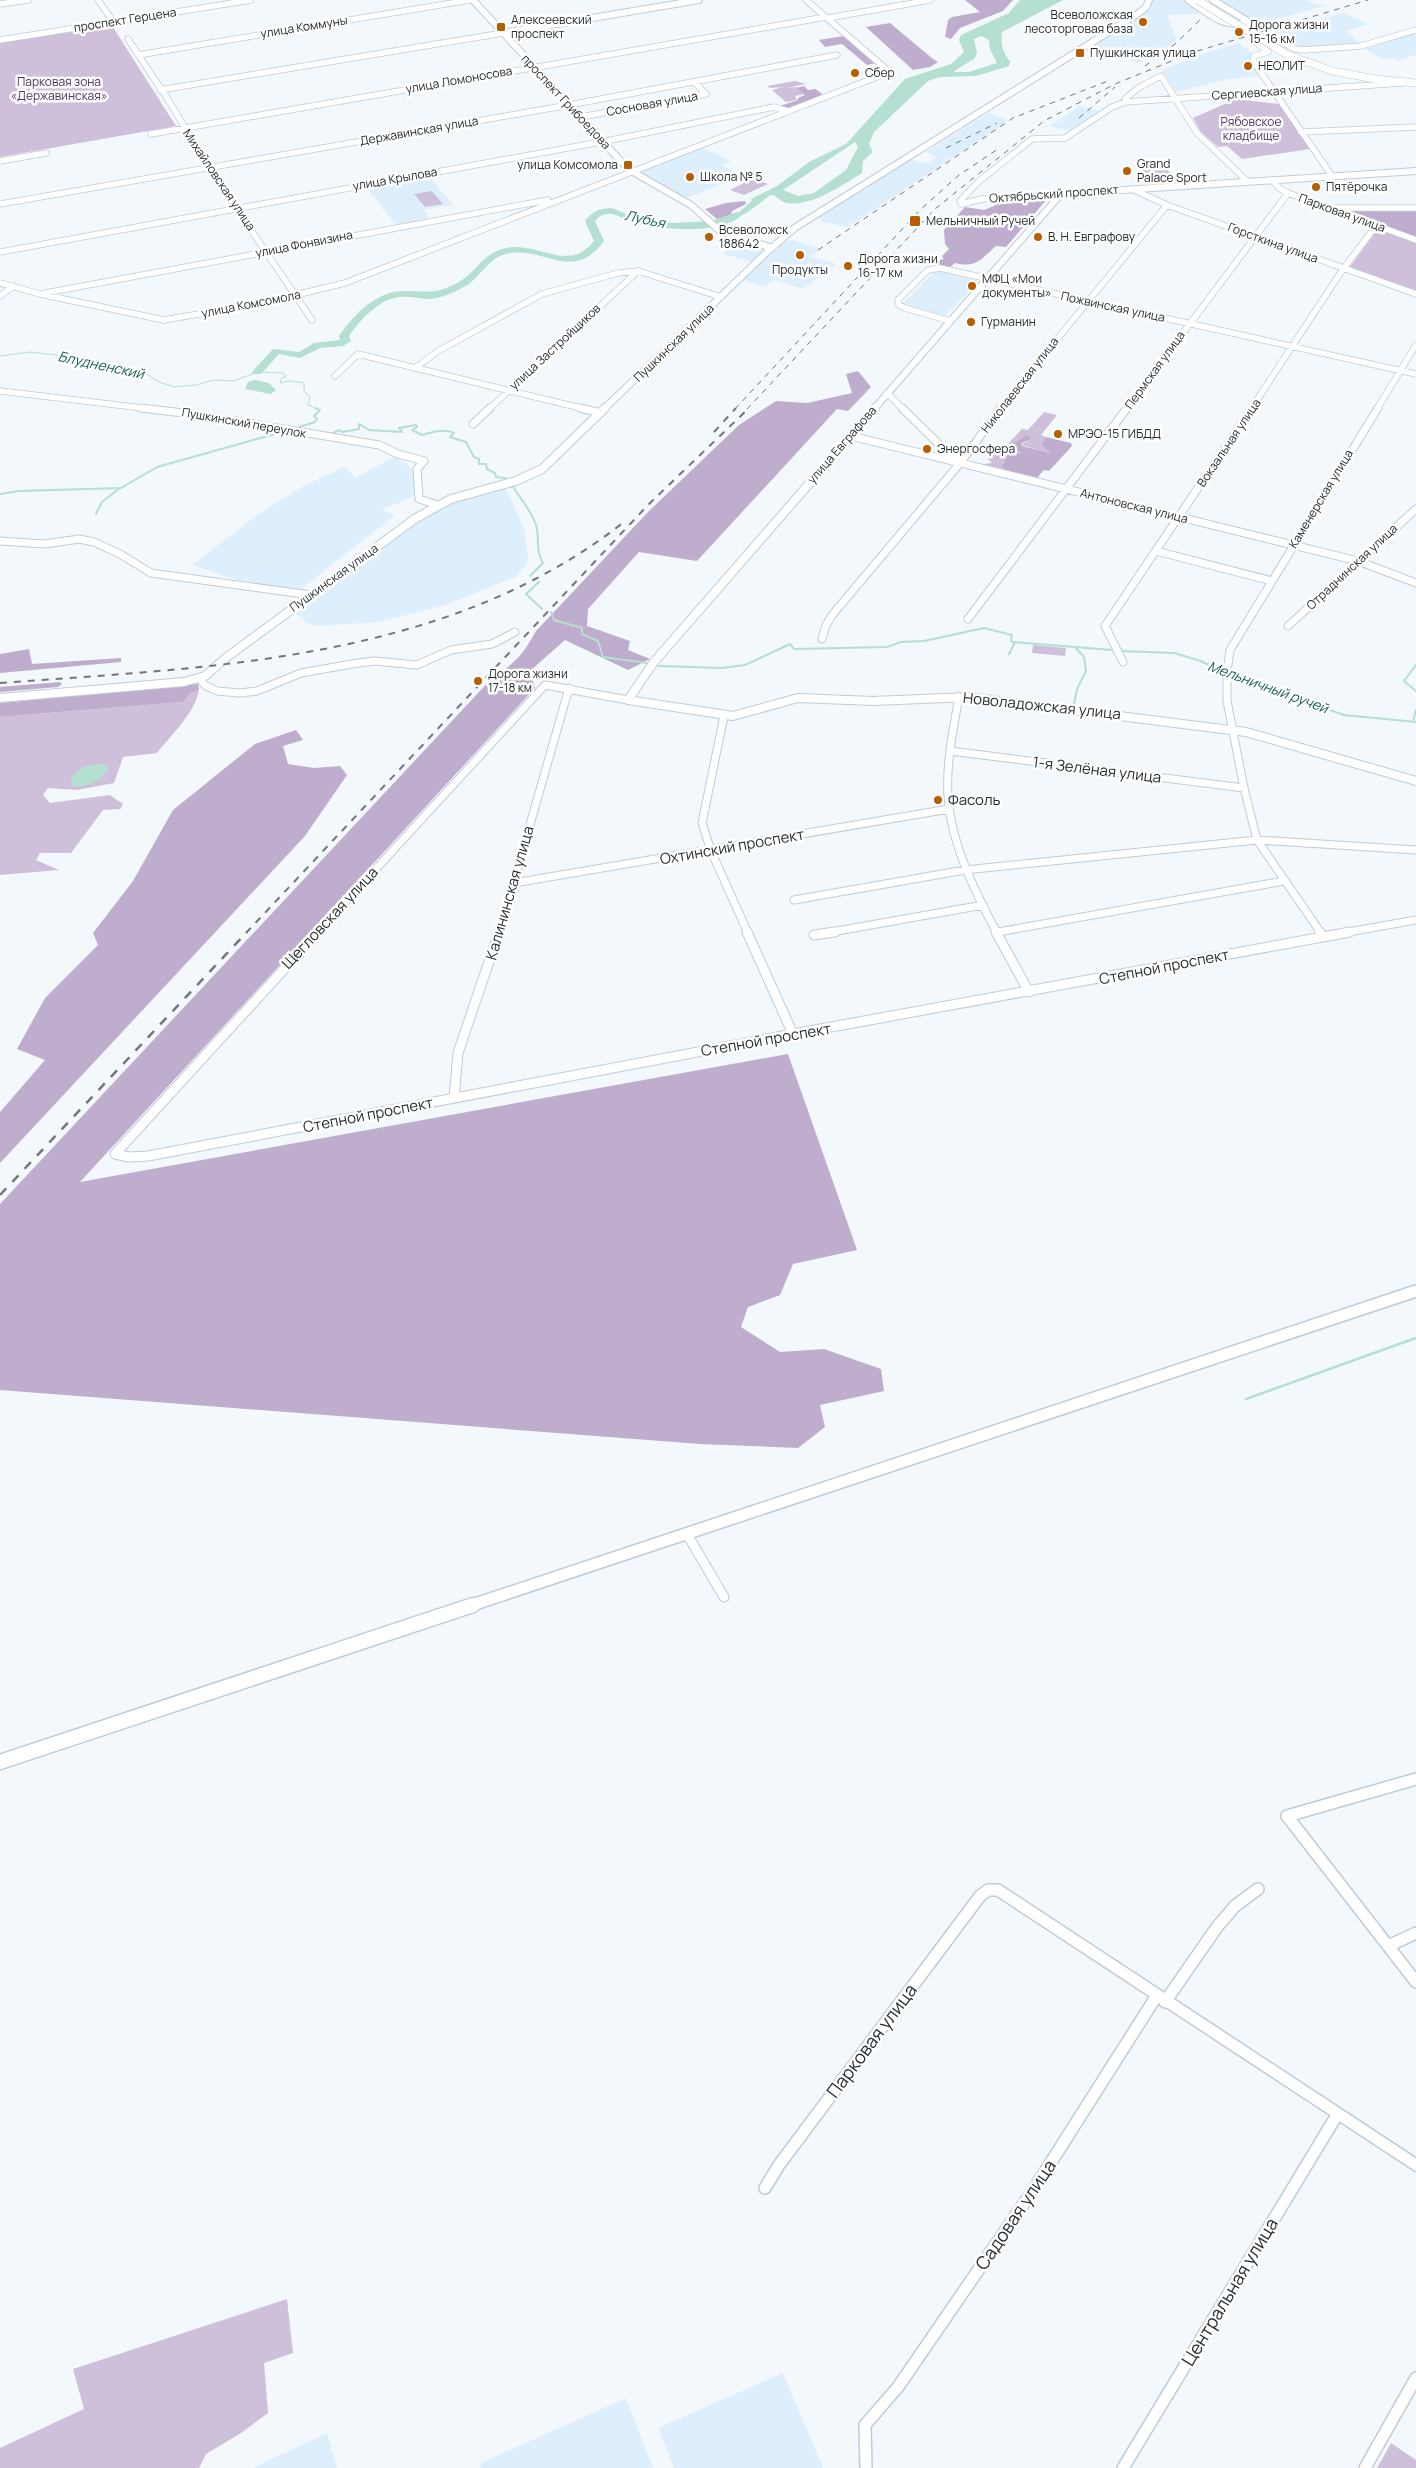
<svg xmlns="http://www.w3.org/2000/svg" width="1416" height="2468" viewBox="0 0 1416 2468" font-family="Manrope,sans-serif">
<rect width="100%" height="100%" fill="#f2f8fc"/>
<path fill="#ddeefc" d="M1151,0H1184L1197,8L1199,14L1167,15L1177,41L1138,63L1084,46L1141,10Z
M1218,0H1306L1315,4L1327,5L1260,24Z
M1343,13L1368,24L1346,31L1361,44L1302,49L1274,33Z
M1412,34L1416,36V55L1397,61L1393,58L1382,59L1365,49Z
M1239,43L1252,53L1249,58L1259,76L1228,79L1176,92L1162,70L1202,54Z
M1080,106L1099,111L1069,131L1050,126Z
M989,113L1009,120L848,227L823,222L816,217L911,159L926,164L936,157L926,152Z
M702,147L731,161L721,165L735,172L729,181L687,198L639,172Z
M428,175L453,205L424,210L430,219L396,225L367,188Z
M792,240L821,249L810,256L836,264L803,289L774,280L764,287L743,280L784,242Z
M738,242L762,248L765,250L753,262L723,254Z
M936,270L979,281L945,316L905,305L904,303Z
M395,456L413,469L417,492L410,498L381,510L395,515L301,589L238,580L192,565L256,516L305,485L344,467L356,478Z
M505,487L525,531L528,561L517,576L445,605L378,622L317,626L307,623L296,613L366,559L443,506L468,497Z
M783,2373L823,2468H674L658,2428Z
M626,2398L653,2468H481L479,2464Z
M327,2433L337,2468H253Z"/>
<path fill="#cebfda" d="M111,24L176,126L0,157V41Z
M795,81L806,84L786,88L797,87L805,94L795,96L797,100L786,102L772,90L784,87L770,88L767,86Z
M1236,99L1279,104L1310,149L1242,159L1227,146L1218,147L1201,132L1193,118Z
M1165,164L1172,176L1147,178L1140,165Z
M754,178L768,184L744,195L730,190Z
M432,191L443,204L425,207L414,194Z
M1378,229L1416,243V291L1349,268Z
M1044,412L1057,415L1041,435L1046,437L1041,444L1050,453L1021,445L1029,440L1010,446L1011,450L1021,453L1003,463L1005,471L977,465L992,463L987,458L1003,449L1022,429L1028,430Z
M1033,645L1066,648L1065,656L1032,653Z
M199,689C196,712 171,735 157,753L123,757L114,783L77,790L48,788L43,795L50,803L110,795L123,804L120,809L103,810L71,853H40L36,860L59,870L0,875V717L183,702L191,693Z
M287,2299L293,2353L264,2363L268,2413L241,2433L206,2454L199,2468H0V2448L84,2409L73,2369Z
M1391,2443L1416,2460V2468H1377Z"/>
<path fill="#bfadcd" d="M965,0H1013L1003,11L960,28L951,39L945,37L948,20L952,17L980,12Z
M890,23L933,59L938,62L930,67L913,70L866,27Z
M844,36L876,63L867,65L842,44L825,47L819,40Z
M804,86L808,90L816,89L823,95L787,109L780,106L798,100V98L805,95L797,88Z
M1047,197L1048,198L1006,247L996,246C980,260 976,268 955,263L949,268L930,263L944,259L942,256L949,249L945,244L944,230L965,207L984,210L1003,202Z
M745,201L746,204L732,211L731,215L717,219L705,209L726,203Z
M1342,209L1416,211V238Z
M858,371L871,387L848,411L837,409L697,561L639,552L588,609L587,626L630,641L628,650L650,659L628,670L565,640L530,671L535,688L80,1182L788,1054L857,1250L793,1264L780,1295L748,1307L741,1327L780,1352L824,1349L881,1369L884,1391L820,1405L825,1427L798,1448L700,1444L0,1390V1204L493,677C515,664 524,653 536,631L649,511L739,425L776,401L807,403L852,393L846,374Z
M1027,435L1031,438L1021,444L1022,446L1050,453L1041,444L1046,437L1071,443L1072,446L1049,471L1044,470L1037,478L1043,480L1005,471L1002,466L1009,454L1021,453L1009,447Z
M29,649L32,664L121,658V662L0,673V654Z
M60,682L62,684L58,687L0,692V687Z
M198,684L199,689L191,693L183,702L0,717V703Z
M296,730L303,740L283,746L288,764L314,768L340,766L347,775L305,836L0,1163V1112L45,1060L17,1049L45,998L98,945L93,933L133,881L173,810L255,744Z"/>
<path fill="#b5dfd0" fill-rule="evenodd" d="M1020,0H1063L1002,32C1000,42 1003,54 1010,61L1009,66L976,76L940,77L928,81L874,132L869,144L873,152L863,161L862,173C842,185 812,207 787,203C779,202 778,195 770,195L748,212L720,226L716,222L737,214L752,201L751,199L777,186L809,162L846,144L905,79L951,64L964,52L959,40L961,35L1009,13ZM981,36L989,40L990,49L997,63L969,72H953L975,58L977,53L974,39ZM855,142L858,147L846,170L814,193L798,196L783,190Z
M255,380L269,383L276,390L271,394L245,389L248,382Z
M95,764H104L109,769C103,780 83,791 71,785L72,776L83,767Z"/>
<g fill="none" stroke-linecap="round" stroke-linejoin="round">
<path stroke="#b5dfd0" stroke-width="1" d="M0,356L31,352L56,355L123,372L147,374L159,382L174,387L196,385L213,380L234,381L257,372L283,373L286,376L281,379L280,383L289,381L304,383V391L310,397L308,405L318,409"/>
<path stroke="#b5dfd0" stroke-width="2" d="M300,429L299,427L315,422L317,419L314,416L320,410L315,408
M329,435L339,430L342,432L359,429V424L369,430L402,432L399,428L416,425L417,427L412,430L422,435C432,432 444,428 454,433L450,437L466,442L474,457L479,459V464H486L487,469L495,473L496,477L505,478L508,481
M512,485C520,498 531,510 536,525C540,539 535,550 543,563L530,576
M0,494L19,491L121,488L157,467L282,432
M96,514L102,502L120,488
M539,582L526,594L542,609
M551,612L554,620L582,628V634L598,641L603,657L647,663
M1121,651L1174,653L1201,661L1224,673L1248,679L1255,684L1344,715L1416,722
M1009,654L1015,642
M1416,665L1404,681L1416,691
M659,666L722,668L745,665L790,644L794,649L887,647L901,642L924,641L984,628L1012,635L1011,641L1014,642L1112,650
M1074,704L1077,689L1086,671L1084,657L1076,648
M1413,721L1416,710"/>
<path stroke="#b5dfd0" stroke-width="2.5" d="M1246,1399L1416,1338"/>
<path fill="#b5dfd0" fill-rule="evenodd" d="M612,208L636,218L673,223L712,221L737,212L742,215C720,236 660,229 633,223C626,221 619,215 612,214C604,213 599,216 595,221L604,241C573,284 544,245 506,254C486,259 480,280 462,288C451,294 439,299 426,299C417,298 408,296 399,297C378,300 360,320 349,336L351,341L343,346L320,348L300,358L279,354L261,374H253L252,372L273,349L299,352L314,343L340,340L339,336C354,315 375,292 402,291C427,290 433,296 457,283C478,272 480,254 506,248C539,241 568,274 594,241L585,221C592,211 601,208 612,208Z"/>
<defs>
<path id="minor-far3" d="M98,0L110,17
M0,4L28,0
M828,18L930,0
M128,39L169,101L209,168L312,320
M0,40L251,0
M138,55L470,0
M160,90L503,33
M1125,102L1402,83
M581,117L706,94L694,82
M1301,132L1416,127
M151,134L826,17
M0,161L46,153
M1332,176L1253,61L1254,56L1268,52L1253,40L1270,36L1295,49L1304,50L1361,46L1416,30
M1272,180L1279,188L1288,193L1416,240
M1132,189L1167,205L1416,294
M1061,194L982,199L961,204L960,201L978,182L1032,139L1065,138L1112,107L1125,102V99L1138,88L1161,76L1197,133L1247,181
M0,204L569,105L837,55
M1337,208H1416
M0,252L606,141L774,107L788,111
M0,283L40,294L164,320L262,303L345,283L887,73L885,68L806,0
M45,293L548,200
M0,296L13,286
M950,321L905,308L899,305L898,300L928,270L940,268L1416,374
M415,368L438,351L542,294L618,273L638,271L721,297
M335,376L358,354L585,409
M0,391L151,409
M887,393L903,409
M489,409L638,271
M1000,409L1167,205
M1126,409L1288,193
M1251,409L1343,269L1376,226
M1377,409L1416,345"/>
<path id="minor-far2" d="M141,408L200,415L379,445L398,454L424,461L417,469L419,499L438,505
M580,408L601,413
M902,408L948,453L961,462
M473,424L490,408
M851,436L1358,561L1416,583
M0,541L45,544L79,539L94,542L120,554L151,573L311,595
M1156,551L1272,581
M968,619L1127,408
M1288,626L1416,509
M822,639L826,625L833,614L961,462L1001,408
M1123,662L1105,626L1252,408
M1227,672L1230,650L1378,408
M1227,677V701L1244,788L1257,840L1321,933
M199,678L206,686L217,691L240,693L257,691L301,673L352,664L374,661L417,665L451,650L492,644L515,632
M959,697C953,730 946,763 948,796C951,844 975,892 997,933
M724,716L702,823L711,851L748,933
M950,751L1244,788
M514,883L949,809
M794,900L965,870L1257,840L1416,850
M998,932L1284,881
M317,933L545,685L628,700
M499,933L569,688
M826,933L983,905
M1343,933L1416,920"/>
<path id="minor-far1" d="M318,932L115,1154L129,1157L148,1156L793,1034L1350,932
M747,932L793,1034
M996,932L1029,992
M1320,932L1323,937
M814,935L835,932
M454,1098L458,1053L499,932
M687,1534L724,1597"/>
<path id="minor" d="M1416,1779L1287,1816L1416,1982
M1388,1946L1416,1933
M1165,2002L1217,1927L1235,1906L1258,1889
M765,2188L779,2165L980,1896L988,1890H998L1416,2165
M866,2468L865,2425L898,2387L1034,2189L1156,1997
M1123,2468L1337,2115
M1365,2468L1416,2378"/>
<path id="tertiary-far1" d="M473,0L628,169L691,205L720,231L772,248
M1188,0C1207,12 1223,29 1247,23L1246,20L1213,0
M503,33L699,0
M604,409L768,251L796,227L1139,13L1146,7L1149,0
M874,409L1061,194L1416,171"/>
<path id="tertiary" d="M875,408L654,662L628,700L733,716L798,698L873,701L969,697L1246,732L1416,781
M0,698L184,682L205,676L227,657L416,518L451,499L516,481L542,469L605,408"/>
<path id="secondary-far2" d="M1375,79L1416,83"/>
<path id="secondary-far1" d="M469,1606L1416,1291"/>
<path id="secondary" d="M0,1762L473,1605"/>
</defs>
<use href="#minor-far3" stroke="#beccd8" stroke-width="7"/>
<use href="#minor-far2" stroke="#beccd8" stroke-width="9"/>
<use href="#minor-far1" stroke="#beccd8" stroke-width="11"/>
<use href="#minor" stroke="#beccd8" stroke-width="14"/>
<use href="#tertiary-far1" stroke="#beccd8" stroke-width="8"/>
<use href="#tertiary" stroke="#beccd8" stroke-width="10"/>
<use href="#secondary-far2" stroke="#beccd8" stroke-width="8"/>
<use href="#secondary-far1" stroke="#beccd8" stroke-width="14"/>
<use href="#secondary" stroke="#beccd8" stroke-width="17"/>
<use href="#minor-far3" stroke="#fff" stroke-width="5.5"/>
<use href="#minor-far2" stroke="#fff" stroke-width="7"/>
<use href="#minor-far1" stroke="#fff" stroke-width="9"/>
<use href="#minor" stroke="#fff" stroke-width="11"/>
<use href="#tertiary-far1" stroke="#fff" stroke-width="6"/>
<use href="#tertiary" stroke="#fff" stroke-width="8"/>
<use href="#secondary-far2" stroke="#fff" stroke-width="7"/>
<use href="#secondary-far1" stroke="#fff" stroke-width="11"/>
<use href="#secondary" stroke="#fff" stroke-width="14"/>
<path stroke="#70767a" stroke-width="1" stroke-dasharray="5.5 5.5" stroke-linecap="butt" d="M1145,66L1175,44L1203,17
M1079,118L1115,87
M946,148L997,123
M818,250L1013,118L1108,81
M735,409L920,210L959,175L998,149
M747,409L935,209L1044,121L1115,84L1194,52L1368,0"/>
<path stroke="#70767a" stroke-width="2" stroke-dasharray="7 7" stroke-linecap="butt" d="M714,432L736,408
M0,683C214,667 447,661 624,522
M246,933L648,505L749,408"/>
<path stroke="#70767a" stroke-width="2.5" stroke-dasharray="9 9" stroke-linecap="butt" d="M0,1195L247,932"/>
<defs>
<path id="secondary-bridge" d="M1197,0L1286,54L1332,71L1375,79"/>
</defs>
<use href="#secondary-bridge" stroke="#beccd8" stroke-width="8" stroke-linecap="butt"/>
<use href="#secondary-bridge" stroke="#fff" stroke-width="7"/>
</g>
<g fill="#b85d00" stroke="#fff" stroke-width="2">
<circle cx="1143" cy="22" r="5"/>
<rect x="496" y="22" width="10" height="10" rx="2.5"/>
<circle cx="1239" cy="32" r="5"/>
<rect x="1075" y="48" width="10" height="10" rx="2.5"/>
<circle cx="1248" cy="66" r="5"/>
<circle cx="855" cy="73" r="5"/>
<rect x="623" y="160" width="10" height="10" rx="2.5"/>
<circle cx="1127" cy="171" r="5"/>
<circle cx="690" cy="177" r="5"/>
<circle cx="1316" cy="187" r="5"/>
<rect x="909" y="215" width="12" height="12" rx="2.5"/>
<circle cx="709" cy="237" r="5"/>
<circle cx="1038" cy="237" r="5"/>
<circle cx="800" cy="255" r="5"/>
<circle cx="848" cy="266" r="5"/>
<circle cx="972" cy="286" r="5"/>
<circle cx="971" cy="322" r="5"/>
<circle cx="1058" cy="434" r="5"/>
<circle cx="927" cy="449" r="5"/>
<circle cx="478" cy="681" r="5"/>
<circle cx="938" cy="800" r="5"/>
</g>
<g text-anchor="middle" stroke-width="5" stroke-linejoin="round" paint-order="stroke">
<g font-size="12" fill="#262c30" stroke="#fff" text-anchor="start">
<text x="1133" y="19" text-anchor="end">Всеволожская<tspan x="1133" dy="14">лесоторговая база</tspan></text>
<text x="511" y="24">Алексеевский<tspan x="511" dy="14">проспект</tspan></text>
<text x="1249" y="29">Дорога жизни<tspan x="1249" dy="14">15-16 км</tspan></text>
<text x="1090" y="57">Пушкинская улица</text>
<text x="1258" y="70">НЕОЛИТ</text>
<text x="865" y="77">Сбер</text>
<text x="1137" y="168">Grand<tspan x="1137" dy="14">Palace Sport</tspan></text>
<text x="618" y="169" text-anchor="end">улица Комсомола</text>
<text x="700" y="181">Школа № 5</text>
<text x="1326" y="191">Пятёрочка</text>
<text x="926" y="225">Мельничный Ручей</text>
<text x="719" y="234">Всеволожск<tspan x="719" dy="14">188642</tspan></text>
<text x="1048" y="241">В. Н. Евграфову</text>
<text x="858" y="263">Дорога жизни<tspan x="858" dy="14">16-17 км</tspan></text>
<text x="800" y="274" text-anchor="middle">Продукты</text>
<text x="982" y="283">МФЦ «Мои<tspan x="982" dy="14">документы»</tspan></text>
<text x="981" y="326">Гурманин</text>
<text x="1068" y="438">МРЭО-15 ГИБДД</text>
<text x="937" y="453">Энергосфера</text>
<text x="488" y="678">Дорога жизни<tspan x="488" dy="14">17-18 км</tspan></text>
</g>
<g font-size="12" fill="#262c30" stroke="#fff">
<text transform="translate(125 20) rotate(-9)" y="4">проспект Герцена</text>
<text transform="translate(304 27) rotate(-9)" y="4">улица Коммуны</text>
<text transform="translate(459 80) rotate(-10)" y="4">улица Ломоносова</text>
<text transform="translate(1267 92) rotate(-4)" y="4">Сергиевская улица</text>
<text transform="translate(566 102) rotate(47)" y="4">проспект Грибоедова</text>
<text transform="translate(652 104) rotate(-10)" y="4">Сосновая улица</text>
<text transform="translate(419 131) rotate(-10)" y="4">Державинская улица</text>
<text transform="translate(395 179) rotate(-10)" y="4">улица Крылова</text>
<text transform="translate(219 180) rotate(56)" y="4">Михайловская улица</text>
<text transform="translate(1054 194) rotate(-4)" y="4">Октябрьский проспект</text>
<text transform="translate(1342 213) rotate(20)" y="4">Парковая улица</text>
<text transform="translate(1273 243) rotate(20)" y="4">Горсткина улица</text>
<text transform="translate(304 244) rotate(-11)" y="4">улица Фонвизина</text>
<text transform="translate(251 304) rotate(-11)" y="4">улица Комсомола</text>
<text transform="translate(1113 307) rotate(12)" y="4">Пожвинская улица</text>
<text transform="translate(674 343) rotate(-44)" y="4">Пушкинская улица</text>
<text transform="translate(555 347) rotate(-43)" y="4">улица Застройщиков</text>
<text transform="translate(1155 370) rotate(-54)" y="4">Пермская улица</text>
<text transform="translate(1020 385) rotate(-52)" y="4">Николаевская улица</text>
<text transform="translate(244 423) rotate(10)" y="4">Пушкинский переулок</text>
<text transform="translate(1229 443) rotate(-56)" y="4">Вокзальная улица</text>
<text transform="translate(842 445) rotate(-49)" y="4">улица Евграфова</text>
<text transform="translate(1321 499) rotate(-59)" y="4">Каменерская улица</text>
<text transform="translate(1134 506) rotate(14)" y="4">Антоновская улица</text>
<text transform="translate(1352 567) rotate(-43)" y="4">Отраднинская улица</text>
<text transform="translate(334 578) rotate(-36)" y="4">Пушкинская улица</text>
</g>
<g font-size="12" fill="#4e3460" stroke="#fff">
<text x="59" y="86">Парковая зона<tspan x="59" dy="14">«Державинская»</tspan></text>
<text x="1251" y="126">Рябовское<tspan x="1251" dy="14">кладбище</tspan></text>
</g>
<g font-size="14" font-style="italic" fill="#186350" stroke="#fff">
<text transform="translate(645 219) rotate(12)" y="5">Лубья</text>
<text transform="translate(101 365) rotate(12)" y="5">Блудненский</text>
<text transform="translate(1268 687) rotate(20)" y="5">Мельничный ручей</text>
</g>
<g font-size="15" fill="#262c30" stroke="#fff">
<text transform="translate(1042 706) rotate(6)" y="5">Новоладожская улица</text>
<text transform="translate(1097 770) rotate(7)" y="5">1-я Зелёная улица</text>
<text transform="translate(732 847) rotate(-10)" y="5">Охтинский проспект</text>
<text transform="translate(510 893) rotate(-74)" y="5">Калининская улица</text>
<text transform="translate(330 918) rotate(-47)" y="5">Щегловская улица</text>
<text transform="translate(1164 967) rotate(-11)" y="5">Степной проспект</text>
<text transform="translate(766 1040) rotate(-10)" y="5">Степной проспект</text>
<text transform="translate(368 1115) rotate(-11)" y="5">Степной проспект</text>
</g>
<g font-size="15" fill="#262c30" stroke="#fff" text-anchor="start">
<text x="948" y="805">Фасоль</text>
</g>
<g font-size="18" fill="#262c30" stroke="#fff">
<text transform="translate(872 2041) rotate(-53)" y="6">Парковая улица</text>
<text transform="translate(1016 2215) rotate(-56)" y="6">Садовая улица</text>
<text transform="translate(1230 2292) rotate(-59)" y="6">Центральная улица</text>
</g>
</g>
</svg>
